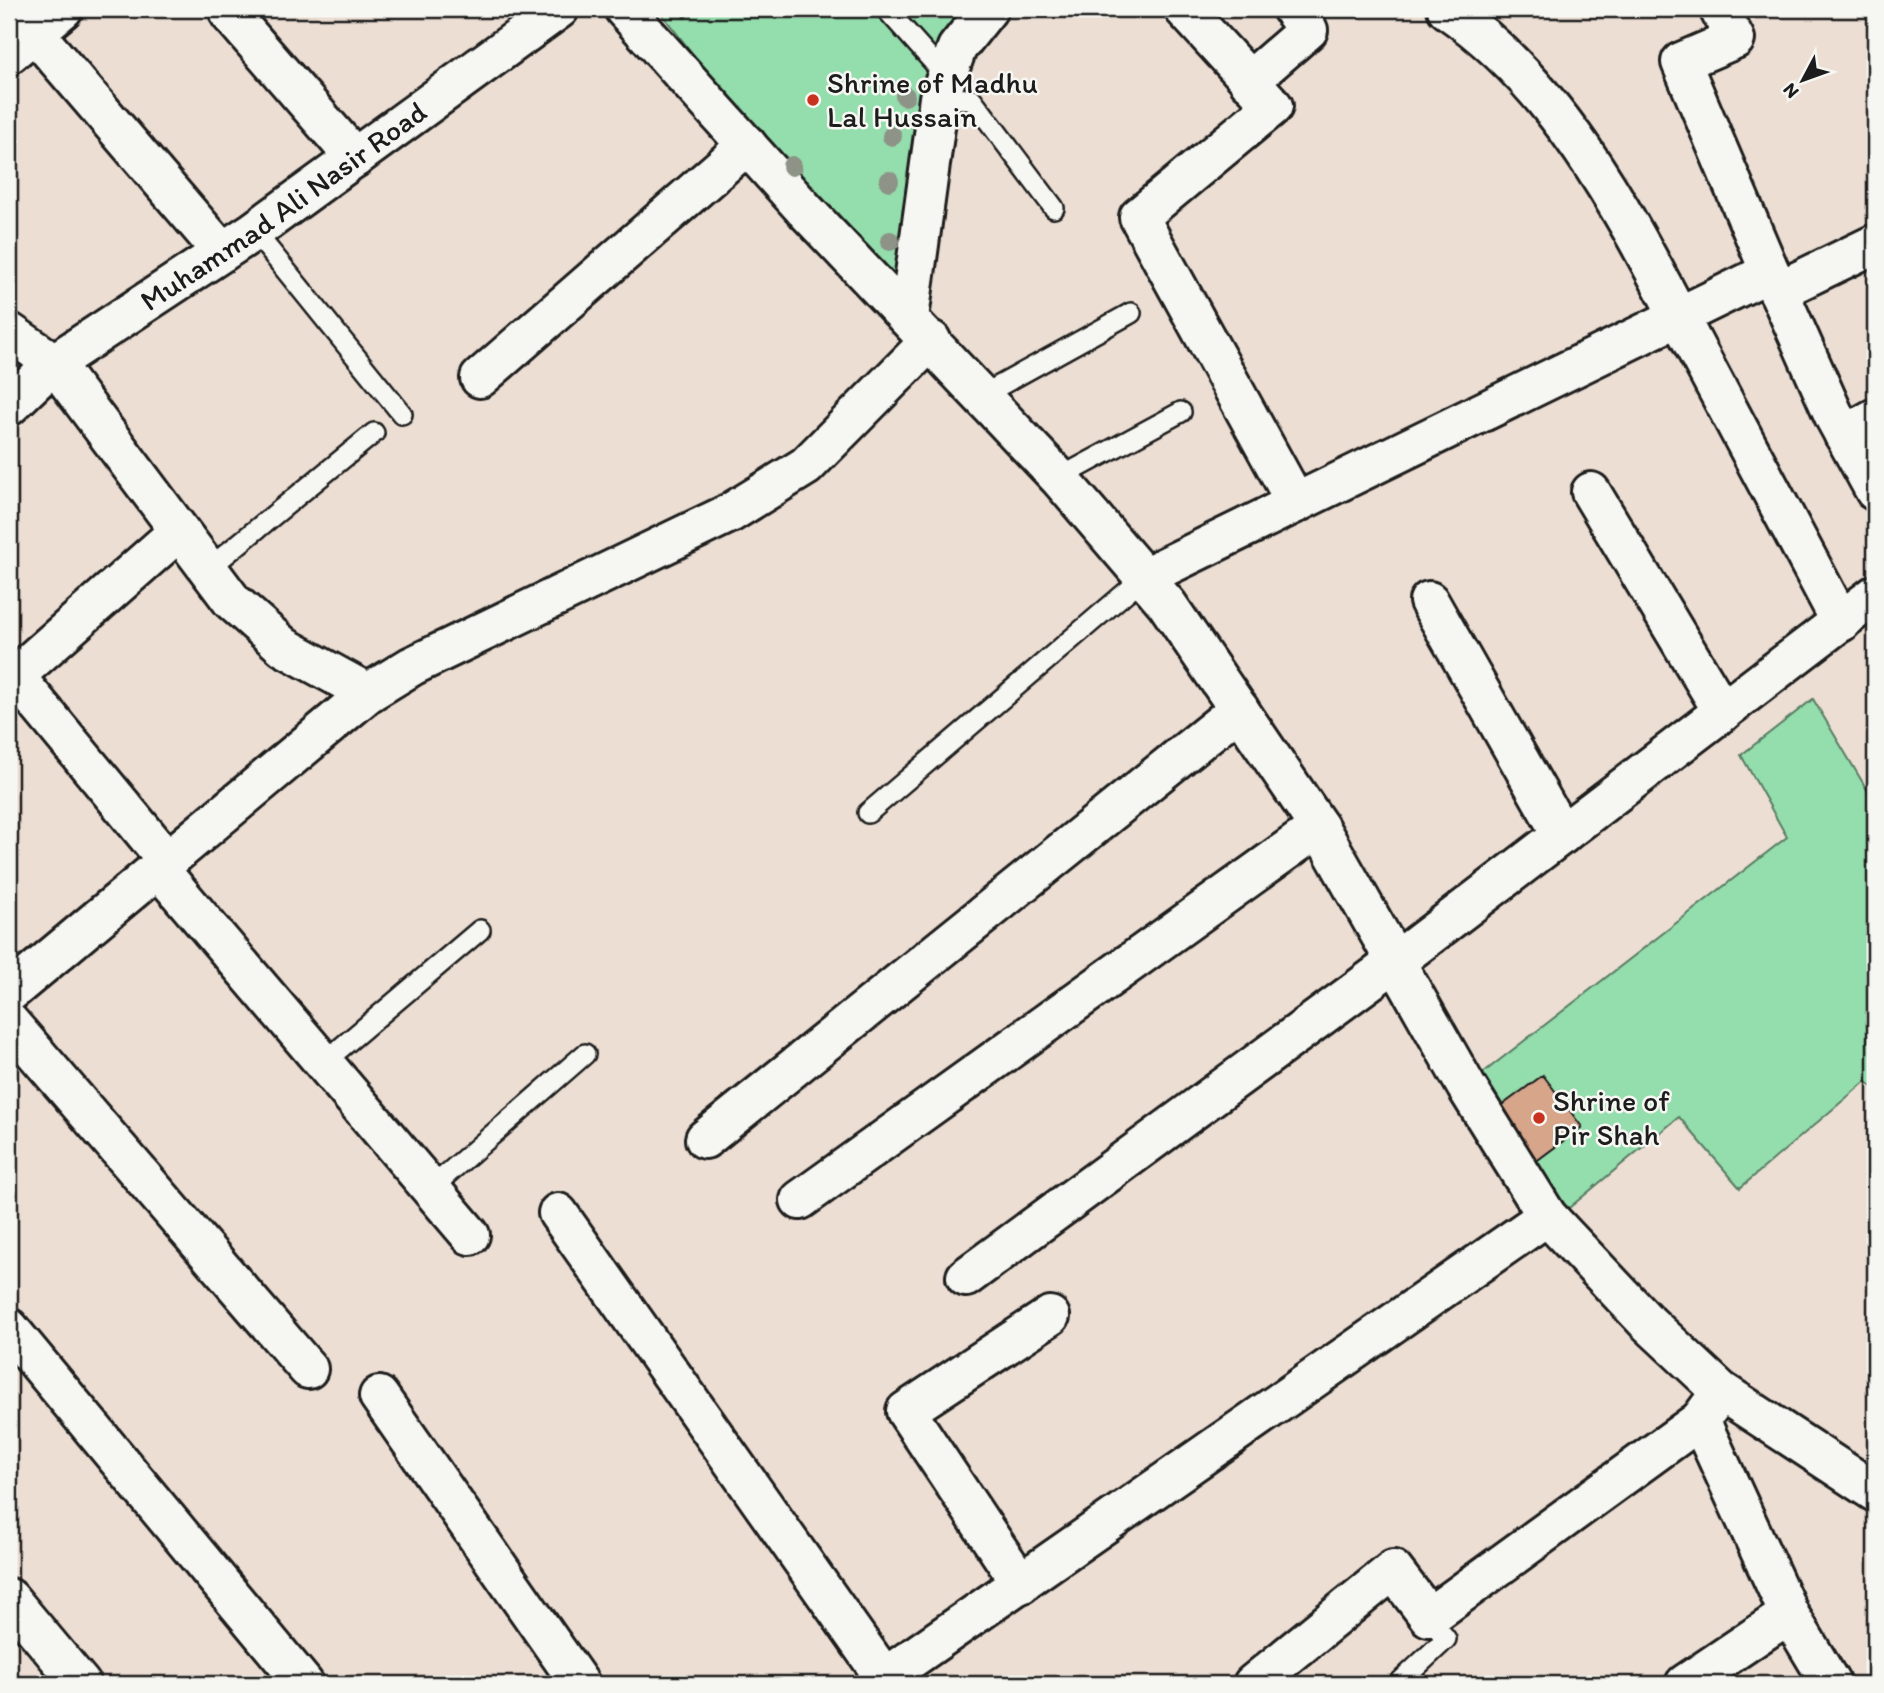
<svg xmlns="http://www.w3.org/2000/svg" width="1884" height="1693" viewBox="0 0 1884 1693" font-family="Itim,sans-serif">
<rect width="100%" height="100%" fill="#ecded3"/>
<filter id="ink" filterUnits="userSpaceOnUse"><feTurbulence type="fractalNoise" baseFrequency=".0143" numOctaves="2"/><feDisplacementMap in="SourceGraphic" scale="14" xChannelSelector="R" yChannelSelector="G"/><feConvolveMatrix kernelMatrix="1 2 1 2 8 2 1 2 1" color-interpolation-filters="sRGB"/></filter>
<g filter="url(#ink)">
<path fill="#94ddac" stroke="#587c64" stroke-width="2" d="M658,9H981L898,280L754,133Z
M1813,699L1875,803V1089L1866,1081L1740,1188L1679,1117L1558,1217L1470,1083L1787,837L1741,755Z"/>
<path fill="#d6a58a" stroke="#1c1c1c" stroke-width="2" d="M1543,1075L1582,1127L1535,1162L1497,1109Z"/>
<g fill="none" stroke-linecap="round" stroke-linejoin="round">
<defs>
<path id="service" d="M886,9L945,75
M939,98L972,99L1054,208
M254,231L402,414
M979,397L1131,313
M1059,478L1181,412
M208,569L374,433
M868,813L1144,577
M323,1063L480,930
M430,1189L585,1054
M1398,1684L1446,1639L1429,1617"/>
<g id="minor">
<path d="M14,9L222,252"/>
<path d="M624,9L805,210L1059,478L1167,604L1319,827L1466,1086L1547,1216L1645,1320L1721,1391L1875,1492"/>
<path d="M1184,9L1273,106L1139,217L1296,503"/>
<path d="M1447,9C1567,92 1630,225 1697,351C1745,441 1793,531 1841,622"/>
<path d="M1719,9L1735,39L1681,62L1770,272"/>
<path d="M230,14L355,158"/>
<path d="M9,54L63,9"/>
<path d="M1249,81L1308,30L1292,9"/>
<path d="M1778,291L1875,244"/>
<path d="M909,318L939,98L957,48L988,9"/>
<path d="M9,332L54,363L232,601L284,647L368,693"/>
<path d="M480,378L747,145"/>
<path id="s1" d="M9,406L54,363L254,231L559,9"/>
<path d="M1844,435L1875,418"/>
<path d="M1591,492L1723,712"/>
<path d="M1144,577L1770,272L1835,418L1875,491"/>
<path d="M1429,601L1562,835"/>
<path d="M9,669L167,860"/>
<path d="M9,681L179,531"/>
<path d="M158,868L470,1235"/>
<path d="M9,993L368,693L412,666L730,513L806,466L931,340"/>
<path d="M9,1022L308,1369"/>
<path d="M705,1139L1239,709"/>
<path d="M800,1200L1319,827"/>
<path d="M558,1213L889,1684"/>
<path d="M966,1277L1395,962L1875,595"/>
<path d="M9,1328L304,1684"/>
<path d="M379,1396L580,1684"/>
<path d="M1714,1401L1700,1420L1789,1614L1831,1684"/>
<path d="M1021,1584L906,1411L1050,1316"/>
<path d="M9,1598L81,1684"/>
<path d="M875,1684L1547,1216"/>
<path d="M1253,1684L1393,1570L1429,1617L1700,1420"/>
<path d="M1685,1684L1789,1614"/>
</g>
</defs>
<use href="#service" stroke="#1c1c1c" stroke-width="24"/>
<use href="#minor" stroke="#1c1c1c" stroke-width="44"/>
<path stroke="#1c1c1c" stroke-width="4.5" stroke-dasharray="5 5" stroke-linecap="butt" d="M683,17L693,9"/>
<use href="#service" stroke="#f6f6f2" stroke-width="19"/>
<use href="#minor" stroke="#f6f6f2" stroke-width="38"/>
</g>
<g fill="#8d9386">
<circle cx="905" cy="96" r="10"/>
<circle cx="892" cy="136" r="10"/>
<circle cx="792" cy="166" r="10"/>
<circle cx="889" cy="181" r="10"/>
<circle cx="890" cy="241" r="10"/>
</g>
</g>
<g fill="#c8321e" stroke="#f6f6f2" stroke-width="2.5">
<circle cx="813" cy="100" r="7"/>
<circle cx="1539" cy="1118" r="7"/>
</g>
<g text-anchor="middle" stroke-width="5" stroke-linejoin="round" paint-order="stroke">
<g font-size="30" fill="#1c1c1c" stroke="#f6f6f2" text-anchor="start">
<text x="827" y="93">Shrine of Madhu<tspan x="827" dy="34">Lal Hussain</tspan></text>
<text x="1553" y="1111">Shrine of<tspan x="1553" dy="34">Pir Shah</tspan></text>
</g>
<g font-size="30" fill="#1c1c1c" stroke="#f6f6f2">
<text dy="10" stroke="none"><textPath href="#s1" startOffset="340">Muhammad Ali Nasir Road</textPath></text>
</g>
</g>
<rect width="1884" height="1693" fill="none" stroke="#f6f6f2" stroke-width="35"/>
<rect x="18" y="18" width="1849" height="1658" fill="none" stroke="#1c1c1c" stroke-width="2.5" filter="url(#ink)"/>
<g transform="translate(1803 80) rotate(229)" stroke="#f6f6f2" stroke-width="5" paint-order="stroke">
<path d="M0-5L12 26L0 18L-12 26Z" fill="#1c1c1c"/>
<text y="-10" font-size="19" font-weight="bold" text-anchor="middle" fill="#1c1c1c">N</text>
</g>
</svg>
